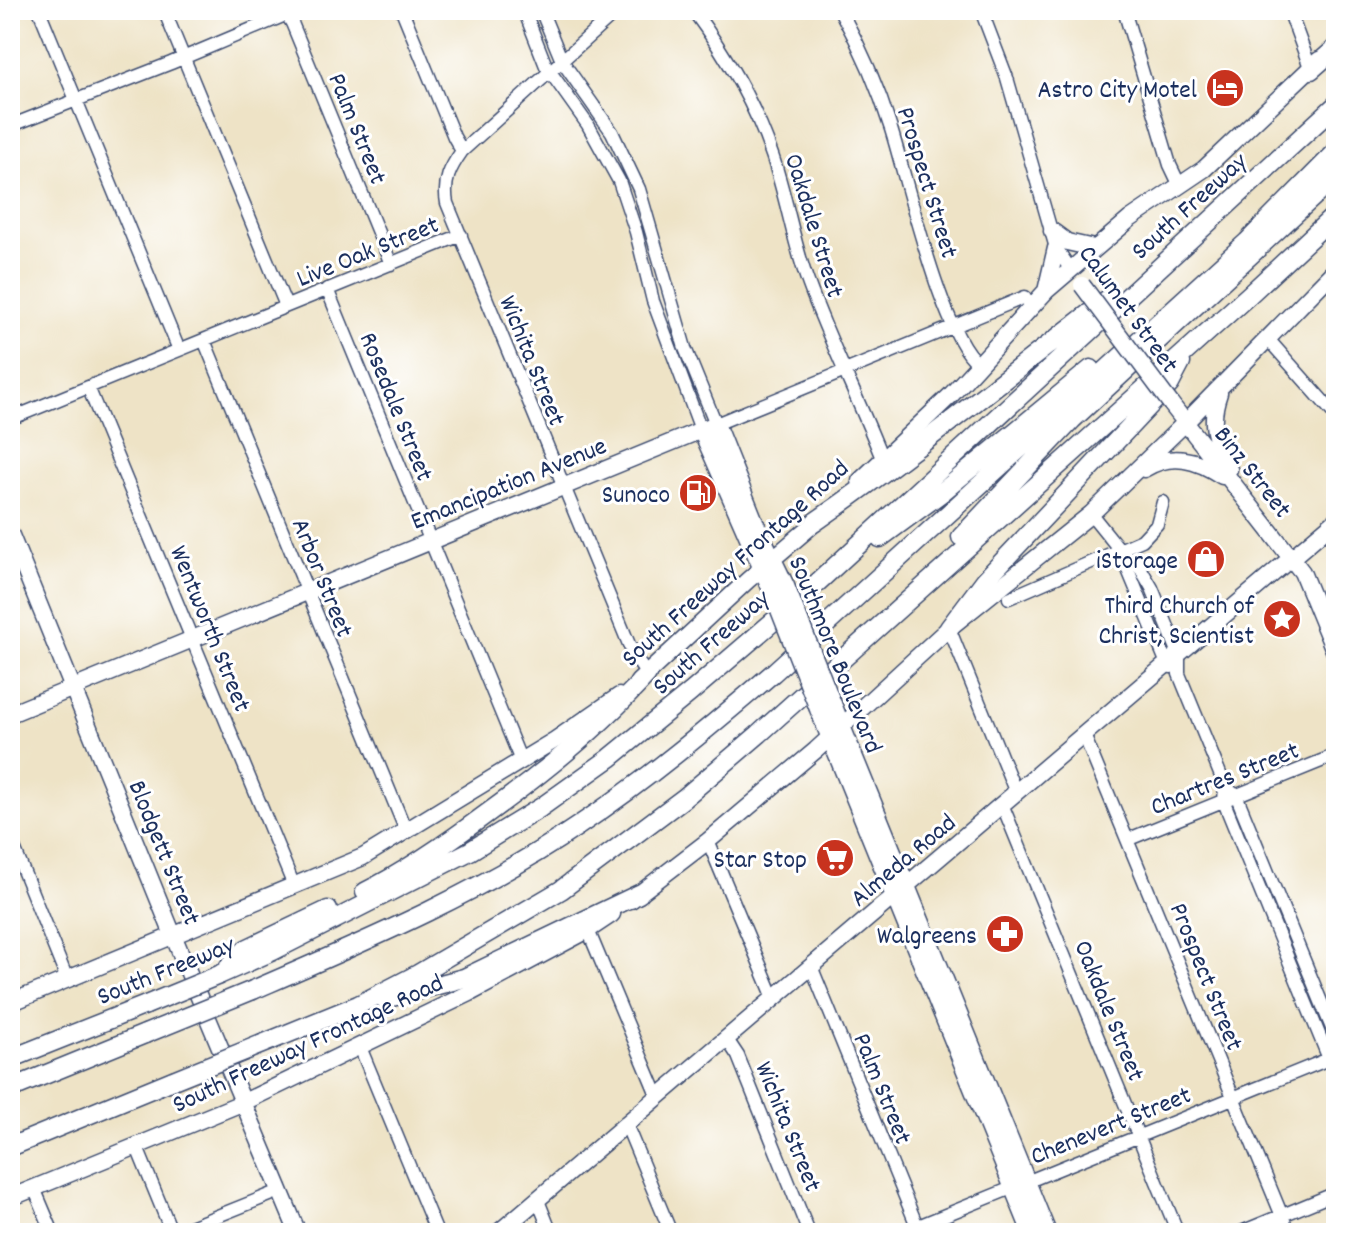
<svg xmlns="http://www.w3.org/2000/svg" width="1346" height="1243" viewBox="0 0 1346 1243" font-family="Dekko,sans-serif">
<rect width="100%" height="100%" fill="#fff"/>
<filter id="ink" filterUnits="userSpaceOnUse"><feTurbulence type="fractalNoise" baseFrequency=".0125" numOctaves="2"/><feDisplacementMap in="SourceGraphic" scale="16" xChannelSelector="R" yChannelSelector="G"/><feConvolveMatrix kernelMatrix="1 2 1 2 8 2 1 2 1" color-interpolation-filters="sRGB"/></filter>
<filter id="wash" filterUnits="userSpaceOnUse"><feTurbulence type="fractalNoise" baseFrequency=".006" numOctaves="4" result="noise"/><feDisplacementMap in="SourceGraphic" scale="32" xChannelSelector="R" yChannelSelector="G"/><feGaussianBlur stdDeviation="1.8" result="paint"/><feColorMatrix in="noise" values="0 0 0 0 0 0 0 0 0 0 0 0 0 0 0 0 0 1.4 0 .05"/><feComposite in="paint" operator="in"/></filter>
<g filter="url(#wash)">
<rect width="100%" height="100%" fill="#eee3c6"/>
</g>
<g filter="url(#ink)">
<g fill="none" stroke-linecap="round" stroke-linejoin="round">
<defs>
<path id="minor" d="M39,10L179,350
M164,10L286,306
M284,10L292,23L391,264
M402,10L454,137L462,151
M524,10L546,66L588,125L619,181L636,232L653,301L701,430
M541,10L562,61L612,132L639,189L685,348L716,424L1025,297
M618,10L462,151C450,168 443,181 447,203L633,654L647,675
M693,10C726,55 754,102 772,155C787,198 793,243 809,285C831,345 860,402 883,461
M840,10C861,48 878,87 891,129C906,176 942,338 979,364
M981,10L1007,78L1056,248L1071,270
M1124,10L1170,165L1180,186
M1289,10L1311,70
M10,126L171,63L297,10
M327,289L521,761
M1267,338L1336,416
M204,340L406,831
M88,387L294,886
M10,419L461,235
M1091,514L1120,550L1138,564L1152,588L1179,654V674L1225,786L1237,797L1336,1038
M1121,553L1167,664L1171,667
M1009,598L1142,540L1157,524L1163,502
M949,628L1016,793
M1084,735L1289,1233
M1225,786L1224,802L1336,1076
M1002,804L1178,1233
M10,838L67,979
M1129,839L1336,755
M708,841L774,998
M588,930L658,1097
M811,966L917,1226
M726,1038L738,1056L809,1233
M360,1047L437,1233
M626,1124L671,1233
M136,1145L172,1233
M34,1188L53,1233
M537,1198L551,1233
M175,1233L280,1191
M901,1233L1336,1056
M1239,1233L1336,1193"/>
<path id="major" d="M1052,231L1067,242L1094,248
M1046,291L1056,248
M1219,393C1208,424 1216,440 1229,469
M1171,404L1302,572L1336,655
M701,430L772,592
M1144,469C1171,452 1197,459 1222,476
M860,481L951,395L1046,291L1130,219L1204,169L1319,60
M10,533L173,935L298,1233
M638,682L748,580L823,516
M833,704L1048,1233
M818,709L1031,1233
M10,714L716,424L756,524L786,586
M631,900L708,841L816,750L949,628L1091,514L1185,423L1336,269
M10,1003L363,857L555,740L619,696
M10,1198L244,1102L470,993L588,930L612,914
M498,1233L1336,520"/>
<path id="highway" d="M1311,70L1336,48
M815,522C916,452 1010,373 1108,299
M961,537L1072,420L1336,176
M880,538L941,493L1091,369
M949,628L985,580L1170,384L1181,363
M365,892C409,870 450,841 489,812C546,771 600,727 647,675
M229,966L246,949L328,910
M219,975L273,951L470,851L540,808L610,758L691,692L804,595L1336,105
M253,990C364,942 478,894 578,826C647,780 710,727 773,673L1247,242L1336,152
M384,999L464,978L639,894
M272,1040L358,1005L418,974L561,890L684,798L759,734L1249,295L1336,214
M10,1059L146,1005
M10,1089L145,1034
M10,1147L173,1080"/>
</defs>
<use href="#minor" stroke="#3b4a6e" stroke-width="15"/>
<use href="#major" stroke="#3b4a6e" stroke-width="19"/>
<use href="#highway" stroke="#3b4a6e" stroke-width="21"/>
<use href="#minor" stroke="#fff" stroke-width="12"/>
<use href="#major" stroke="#fff" stroke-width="16"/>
<use href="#highway" stroke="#fff" stroke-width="18"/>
<defs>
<path id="major-bridge" d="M1082,285L1171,404
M786,586L833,704
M772,592L818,709"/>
<path id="highway-bridge" d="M146,1005L219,975
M145,1034L253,990
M173,1080L272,1040"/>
</defs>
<use href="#major-bridge" stroke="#3b4a6e" stroke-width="19" stroke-linecap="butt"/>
<use href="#highway-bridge" stroke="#3b4a6e" stroke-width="21" stroke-linecap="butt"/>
<use href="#major-bridge" stroke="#fff" stroke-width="16"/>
<use href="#highway-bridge" stroke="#fff" stroke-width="18"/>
</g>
</g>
<defs>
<symbol id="hotel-disc" viewBox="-11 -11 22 22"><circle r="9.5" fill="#c8321e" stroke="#fff"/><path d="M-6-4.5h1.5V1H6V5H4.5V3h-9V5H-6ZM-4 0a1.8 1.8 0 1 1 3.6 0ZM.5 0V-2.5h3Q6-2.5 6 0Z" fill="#fff"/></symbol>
<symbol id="fuel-disc" viewBox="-11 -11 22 22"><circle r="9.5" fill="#c8321e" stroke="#fff"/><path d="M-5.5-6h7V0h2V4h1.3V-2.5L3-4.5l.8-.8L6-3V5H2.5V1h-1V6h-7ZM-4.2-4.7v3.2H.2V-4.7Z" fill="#fff"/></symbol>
<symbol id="shop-disc" viewBox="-11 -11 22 22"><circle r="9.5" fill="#c8321e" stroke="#fff"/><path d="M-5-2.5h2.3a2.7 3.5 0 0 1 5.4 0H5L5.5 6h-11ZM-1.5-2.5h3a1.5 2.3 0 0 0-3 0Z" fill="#fff"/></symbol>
<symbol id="sight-disc" viewBox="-11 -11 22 22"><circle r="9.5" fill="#c8321e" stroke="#fff"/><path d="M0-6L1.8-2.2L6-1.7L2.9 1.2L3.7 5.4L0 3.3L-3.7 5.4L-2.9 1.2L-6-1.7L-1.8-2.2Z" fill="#fff"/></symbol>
<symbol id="supermarket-disc" viewBox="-11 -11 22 22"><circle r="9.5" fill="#c8321e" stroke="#fff"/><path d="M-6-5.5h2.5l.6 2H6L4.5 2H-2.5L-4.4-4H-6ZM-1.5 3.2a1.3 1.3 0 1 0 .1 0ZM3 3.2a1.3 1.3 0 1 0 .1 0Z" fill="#fff"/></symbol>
<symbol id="pharmacy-disc" viewBox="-11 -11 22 22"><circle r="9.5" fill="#c8321e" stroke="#fff"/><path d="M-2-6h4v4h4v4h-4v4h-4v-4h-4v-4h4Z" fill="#fff"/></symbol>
</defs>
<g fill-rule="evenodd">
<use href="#hotel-disc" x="1203" y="66" width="44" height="44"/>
<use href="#fuel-disc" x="676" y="471" width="44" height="44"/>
<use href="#shop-disc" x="1184" y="537" width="44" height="44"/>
<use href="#sight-disc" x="1260" y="597" width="44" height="44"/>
<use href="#supermarket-disc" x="813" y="836" width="44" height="44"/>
<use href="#pharmacy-disc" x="983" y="912" width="44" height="44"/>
</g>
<g text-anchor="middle" stroke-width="6" stroke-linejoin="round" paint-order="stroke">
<g font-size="26" fill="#1b2f5e" stroke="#fff" text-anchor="end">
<text x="1197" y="97">Astro City Motel</text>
<text x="670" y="502">Sunoco</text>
<text x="1178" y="568">iStorage</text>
<text x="1254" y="613">Third Church of<tspan x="1254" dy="30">Christ, Scientist</tspan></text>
<text x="807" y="867">Star Stop</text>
<text x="977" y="943">Walgreens</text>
</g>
<g font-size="26" fill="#1b2f5e" stroke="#fff">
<text transform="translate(359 128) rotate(68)" y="9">Palm Street</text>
<text transform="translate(929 182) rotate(73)" y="9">Prospect Street</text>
<text transform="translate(1188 205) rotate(-42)" y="9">South Freeway</text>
<text transform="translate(816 225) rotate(73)" y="9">Oakdale Street</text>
<text transform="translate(367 250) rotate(-22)" y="9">Live Oak Street</text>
<text transform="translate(1130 308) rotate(54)" y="9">Calumet Street</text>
<text transform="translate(534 360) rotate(68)" y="9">Wichita Street</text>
<text transform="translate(398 406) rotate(68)" y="9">Rosedale Street</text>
<text transform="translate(1254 471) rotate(52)" y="9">Binz Street</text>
<text transform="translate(508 482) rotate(-22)" y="9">Emancipation Avenue</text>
<text transform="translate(734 562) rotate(-42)" y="9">South Freeway Frontage Road</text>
<text transform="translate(324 577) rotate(68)" y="9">Arbor Street</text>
<text transform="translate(212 628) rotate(68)" y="9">Wentworth Street</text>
<text transform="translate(710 641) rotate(-41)" y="9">South Freeway</text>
<text transform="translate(837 654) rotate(68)" y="9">Southmore Boulevard</text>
<text transform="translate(1224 777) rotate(-22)" y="9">Chartres Street</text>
<text transform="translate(166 852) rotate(68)" y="9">Blodgett Street</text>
<text transform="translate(902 859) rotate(-40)" y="9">Almeda Road</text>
<text transform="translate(165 969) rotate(-22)" y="9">South Freeway</text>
<text transform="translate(1208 976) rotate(68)" y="9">Prospect Street</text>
<text transform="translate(1111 1010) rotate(68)" y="9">Oakdale Street</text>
<text transform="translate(307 1042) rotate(-25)" y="9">South Freeway Frontage Road</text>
<text transform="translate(884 1088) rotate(68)" y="9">Palm Street</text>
<text transform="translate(1110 1124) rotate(-22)" y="9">Chenevert Street</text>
<text transform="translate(790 1126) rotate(68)" y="9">Wichita Street</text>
</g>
</g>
<rect width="1346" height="1243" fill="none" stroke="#fff" stroke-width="40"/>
</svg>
